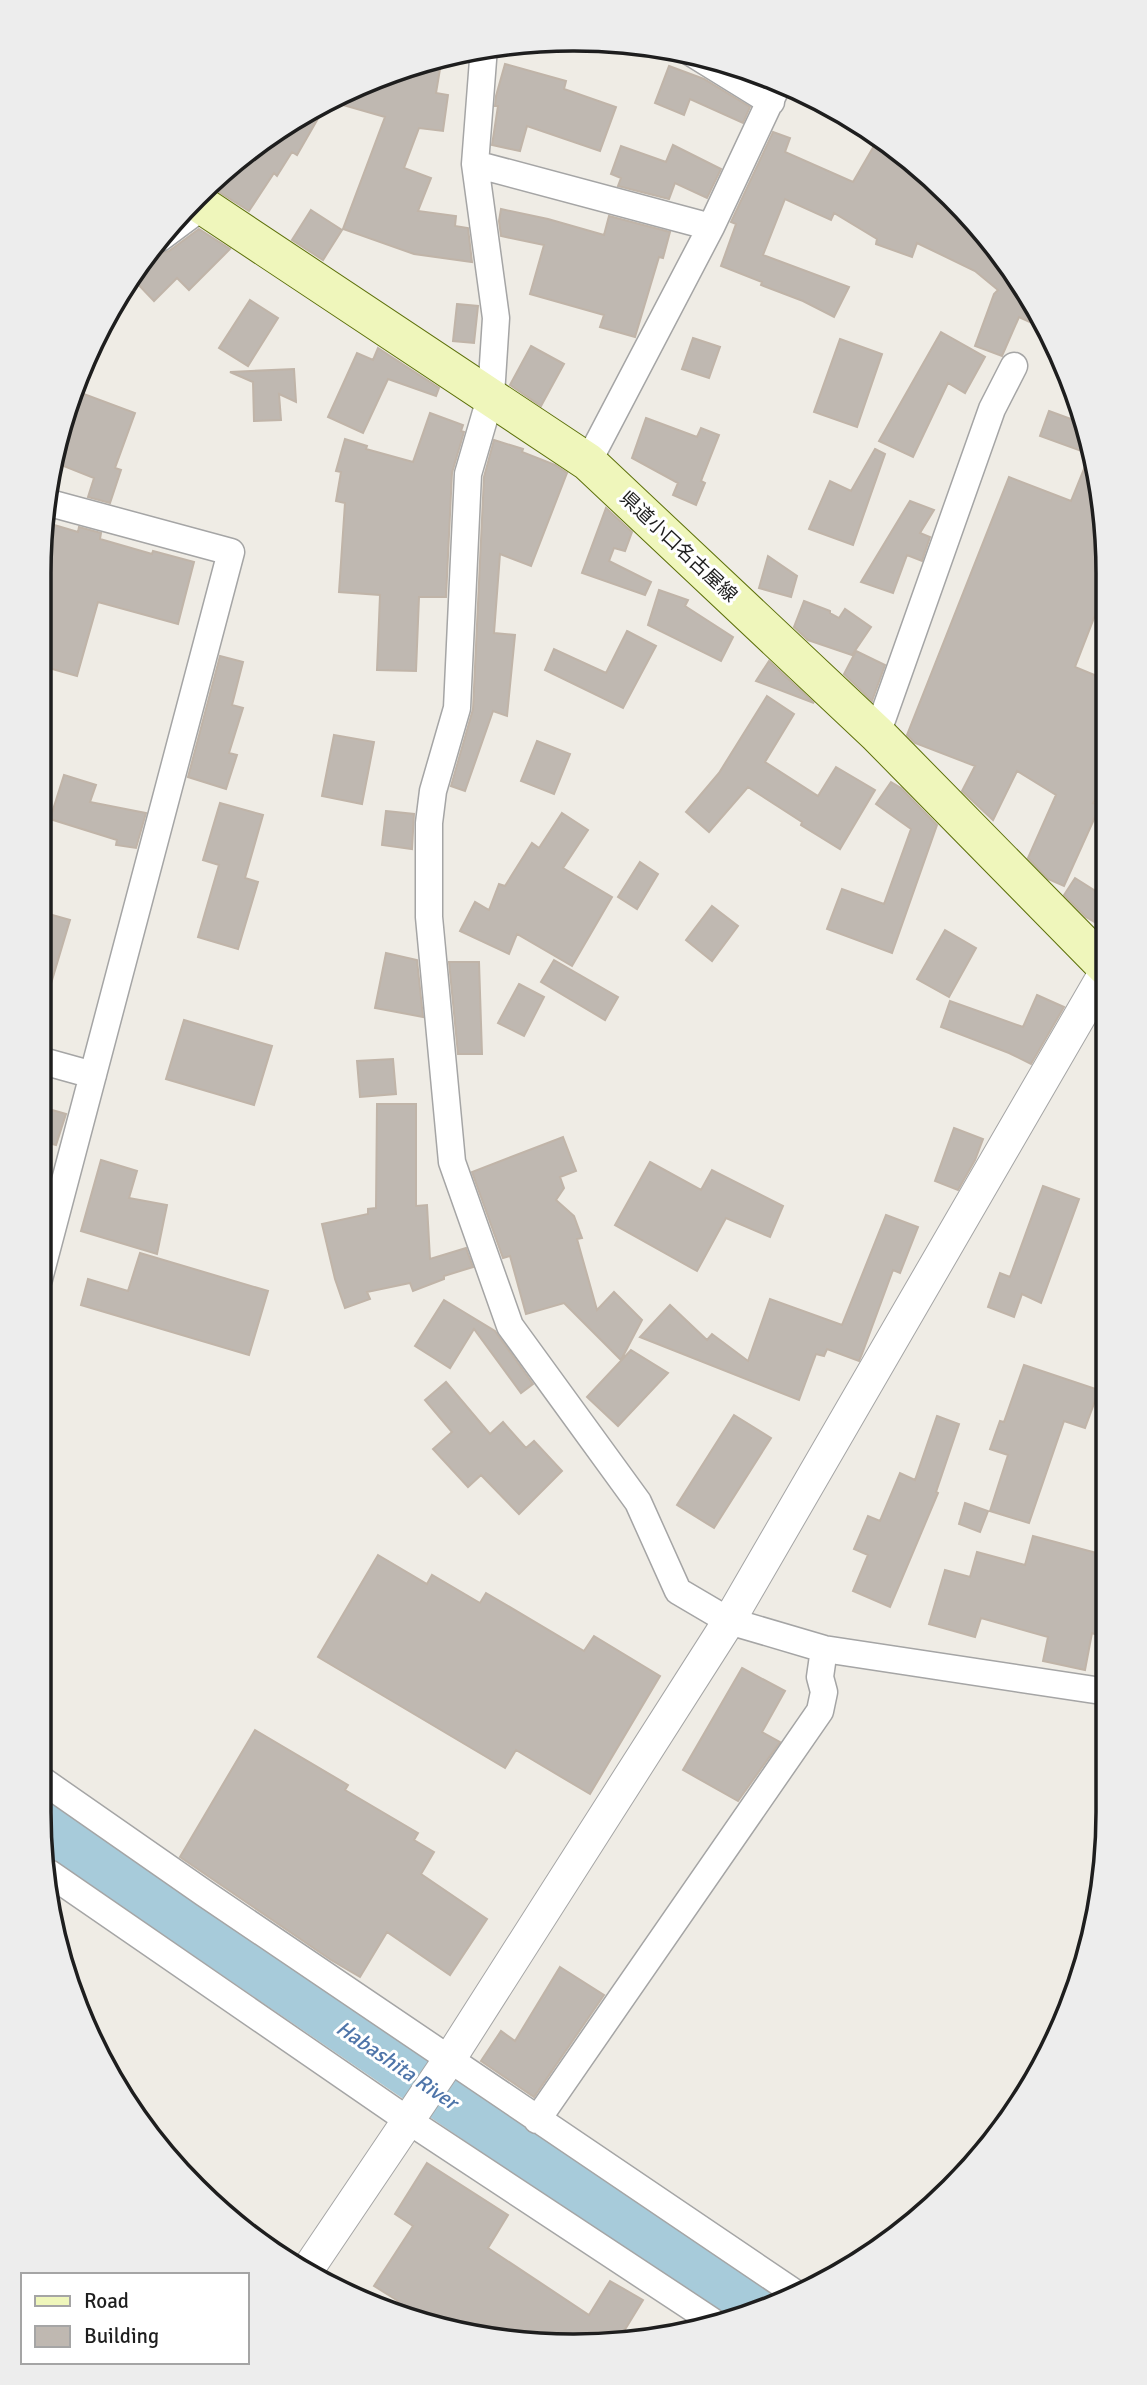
<svg xmlns="http://www.w3.org/2000/svg" width="1147" height="2385" viewBox="0 0 1147 2385" font-family="Signika,'Noto Sans JP',sans-serif">
<rect width="100%" height="100%" fill="#efece5"/>
<g fill="none" stroke-linecap="round" stroke-linejoin="round">
<path stroke="#a7cbda" stroke-width="49" d="M40,1821L753,2308"/>
</g>
<path fill="#bfb8b1" stroke="#c0b4a8" stroke-width="2" d="M505,64L566,81L564,89L616,107L600,151L527,126L520,151L492,145L498,106H495L496,96Z
M416,65L440,69L436,93L448,95L443,131L419,128L404,168L431,178L418,211L456,216L455,226L468,228L472,262L414,254L343,229L385,117L329,101L369,79Z
M669,66L704,79L750,107L743,123L690,99L684,115L655,103Z
M328,101L297,155L292,152L277,176L274,173L249,211L219,192L244,155L261,141L267,145L278,128Z
M773,132L790,138L785,152L853,182L874,146L909,167L912,162L998,248L1045,329L1019,317L1002,356L975,346L994,294L998,290L975,271L917,243L912,257L876,244L877,239L834,213L831,220L785,199L763,255L849,287L834,317L803,301L761,285L762,282L721,266L736,224L731,222Z
M673,145L721,169L707,198L675,183L669,199L618,186L621,178L611,174L621,146L666,162Z
M501,209L548,219L604,235L609,216L670,232L663,258L659,257L635,337L600,327L604,315L530,294L544,245L501,236L499,221Z
M311,210L342,230L323,260L292,240Z
M199,229L230,249L189,290L177,278L154,301L133,279L159,253L169,251Z
M250,300L278,318L248,366L219,348Z
M457,304L478,306L474,343L453,341Z
M941,332L985,357L965,393L948,383L913,457L879,441Z
M693,338L720,347L709,378L682,369Z
M840,339L882,354L857,427L814,412Z
M531,346L564,364L541,406L510,385Z
M378,348L439,388L436,396L388,379L363,433L328,417L357,353L373,360Z
M294,369L296,402L279,394L281,420L254,421L253,382L230,372Z
M73,390L135,413L115,468L121,470L110,503L88,497L94,478L51,461Z
M1049,411L1082,423L1104,503V592L1075,667L1104,679L1105,786L1093,803L1100,806L1064,886L1048,879L1028,858L1056,795L1017,771L993,820L962,791L975,766L915,743L907,735L1009,477L1071,501L1090,454L1040,436Z
M430,413L463,425L461,431L464,432L452,473L446,597H419L416,671L377,670L380,595L339,592L345,503L336,501L341,472L336,471L345,439L367,446L366,449L413,462Z
M646,418L697,437L701,428L719,435L701,481L705,483L696,505L673,495L678,483L632,458Z
M494,440L523,449L522,452L555,465L567,473L531,566L500,554L494,633L515,635L507,716L493,711L465,791L451,786L473,709L484,477Z
M875,449L885,454L853,545L809,529L830,481L851,491Z
M910,501L934,510L920,533L930,537L922,561L907,555L893,593L861,582Z
M606,508L632,532L625,551L614,548L609,561L651,582L645,595L582,573Z
M44,522L78,532L79,527L101,533L100,539L152,554L153,551L194,562L178,624L98,602L77,676L38,665V573Z
M768,556L797,576L791,597L759,588Z
M659,590L688,600L685,606L733,637L721,661L648,625Z
M804,601L830,611V613L839,618L845,609L871,627L852,655L808,640L794,627Z
M627,631L656,646L623,708L545,670L554,649L606,673Z
M856,651L885,665L872,701L844,674Z
M220,656L243,662L232,705L243,708L229,753L237,755L226,789L188,777Z
M769,661L814,703L756,681Z
M767,696L794,714L765,762L818,796L836,767L875,790L840,849L801,825L802,822L748,787L709,832L686,812L719,773Z
M334,735L374,742L362,804L322,796Z
M537,741L570,754L554,794L521,781Z
M64,775L96,785L90,802L146,813L136,848L116,845L117,840L50,819Z
M891,782L901,788L937,825L892,953L827,929L842,889L884,904L911,829L876,804Z
M220,803L263,815L245,878L258,882L238,949L198,937L219,865L203,860Z
M386,811L414,814L412,849L382,845Z
M562,813L588,830L563,868L612,897L572,966L517,934L509,954L460,931L475,902L489,910L499,884L505,886L532,843L539,848Z
M640,862L658,874L637,909L618,897Z
M1075,878L1105,897V909L1096,923L1086,917L1064,895Z
M712,906L738,926L712,961L686,940Z
M38,911L70,920L44,1007H38Z
M945,930L976,948L949,997L917,979Z
M386,953L417,960L423,1017L375,1008Z
M554,960L618,997L605,1020L541,982Z
M449,962H479L482,1054H458Z
M519,984L544,997L524,1036L498,1023Z
M1037,995L1064,1007L1031,1064L1009,1053L941,1027L950,1001L1023,1027Z
M184,1020L272,1046L254,1105L166,1079Z
M393,1059L396,1094L360,1097L357,1061Z
M377,1104H416V1206L427,1205L430,1259L466,1248L473,1267L444,1276V1279L413,1291L410,1283L367,1292L370,1299L345,1308L335,1279L322,1224L368,1214V1209L376,1208Z
M38,1106L66,1114L56,1145L38,1140Z
M954,1128L983,1139L975,1160L958,1190L935,1181Z
M563,1137L576,1171L560,1177L564,1188L556,1200L574,1216L582,1238L577,1239L597,1310L614,1292L642,1320L621,1360L564,1303L526,1314L510,1256L503,1258L472,1172Z
M101,1160L137,1171L129,1198L167,1205L157,1254L81,1231Z
M650,1162L701,1190L712,1170L783,1206L770,1237L726,1218L697,1271L615,1225Z
M1043,1186L1079,1199L1041,1303L1022,1294L1014,1317L988,1307L1000,1273L1010,1277Z
M886,1215L918,1227L900,1273L893,1270L862,1354L859,1361L827,1349L824,1356L816,1354L799,1400L640,1337L670,1305L707,1340L712,1334L748,1361L770,1299L842,1325Z
M140,1253L268,1291L249,1355L81,1305L88,1279L128,1291Z
M444,1300L495,1331L533,1384L521,1393L474,1329L450,1368L415,1346Z
M631,1350L668,1373L618,1426L587,1397Z
M1024,1365L1099,1390L1085,1428L1064,1421L1029,1523L990,1511L1008,1455L990,1449L1000,1421L1004,1422Z
M446,1382L490,1434L503,1422L526,1448L534,1441L562,1471L519,1514L481,1475L468,1487L433,1449L452,1432L425,1400Z
M734,1415L771,1438L714,1528L677,1505Z
M937,1416L959,1424L936,1492L938,1493L890,1607L853,1591L868,1555L854,1549L868,1516L880,1521L900,1473L915,1480Z
M965,1503L988,1511L980,1532L959,1524Z
M1033,1536L1108,1556V1639L1092,1633L1085,1670L1043,1661L1048,1637L981,1618L975,1637L929,1624L945,1570L970,1577L977,1552L1025,1565Z
M378,1555L427,1584L432,1575L480,1603L486,1593L584,1651L594,1636L660,1676L590,1794L516,1750L505,1768L318,1657Z
M742,1668L785,1691L762,1732L780,1742L738,1801L683,1770Z
M255,1730L348,1785L345,1790L418,1833L414,1840L434,1852L421,1874L487,1919L450,1975L387,1932L360,1977L331,1960L180,1857Z
M560,1967L604,1995L534,2097L481,2061L501,2031L515,2041Z
M427,2163L508,2215L488,2248L589,2315L610,2281L643,2300L618,2341L469,2336L391,2312L398,2301L374,2286L413,2226L395,2214Z"/>
<g fill="none" stroke-linecap="round" stroke-linejoin="round">
<defs>
<path id="minor" d="M484,47L475,164L496,318L491,395L468,474L457,708L433,791L429,823V917L452,1162L510,1326L638,1502L678,1591L729,1621L824,1649L1108,1692
M690,52L771,102
M475,164L711,227
M160,238L203,206
M588,462L711,227L780,80
M877,734L992,409L1014,366
M39,1060L93,1075
M39,1279L231,552L46,502
M39,1778L204,1893L798,2295
M49,1873L409,2121L712,2321
M537,2120L820,1711L824,1692L820,1677L824,1649"/>
<path id="tertiary" d="M306,2272L449,2060L729,1621L1106,971"/>
<path id="secondary" d="M195,195L203,206L588,462L877,734L1106,967"/>
</defs>
<use href="#minor" stroke="#a5a5a5" stroke-width="29"/>
<use href="#tertiary" stroke="#a5a5a5" stroke-width="34"/>
<use href="#secondary" stroke="#5d700a" stroke-width="39"/>
<use href="#minor" stroke="#fff" stroke-width="26"/>
<use href="#tertiary" stroke="#fff" stroke-width="32"/>
<use href="#secondary" stroke="#eff6bb" stroke-width="37"/>
</g>
<g text-anchor="middle" stroke-width="6" stroke-linejoin="round" paint-order="stroke">
<g font-size="19" fill="#1e1e1e" stroke="#fff">
<text transform="translate(679 546) rotate(43)" y="7">県道小口名古屋線</text>
</g>
<g font-size="21" font-style="italic" fill="#4f75a9" stroke="#fff">
<text transform="translate(397 2065) rotate(34)" y="7">Habashita River</text>
</g>
</g>
<path d="M0 0H1147V2385H0ZM573 51H574A522 522 0 0 1 1096 573V1812A522 522 0 0 1 574 2334H573A522 522 0 0 1 51 1812V573A522 522 0 0 1 573 51Z" fill="#ededed" fill-rule="evenodd"/>
<path fill="none" stroke="#1e1e1e" stroke-width="3.5" d="M573 51H574A522 522 0 0 1 1096 573V1812A522 522 0 0 1 574 2334H573A522 522 0 0 1 51 1812V573A522 522 0 0 1 573 51Z"/>
<rect x="21" y="2273" width="228" height="91" fill="#ffffff" stroke="#a5a5a5" stroke-width="2"/>
<rect x="35" y="2296" width="35" height="10" fill="#eff6bb" stroke="#a5a5a5" stroke-width="2"/>
<text x="84" y="2308" font-size="21" fill="#1e1e1e">Road</text>
<rect x="35" y="2326" width="35" height="21" fill="#bfb8b1" stroke="#a5a5a5" stroke-width="2"/>
<text x="84" y="2343" font-size="21" fill="#1e1e1e">Building</text>
</svg>
